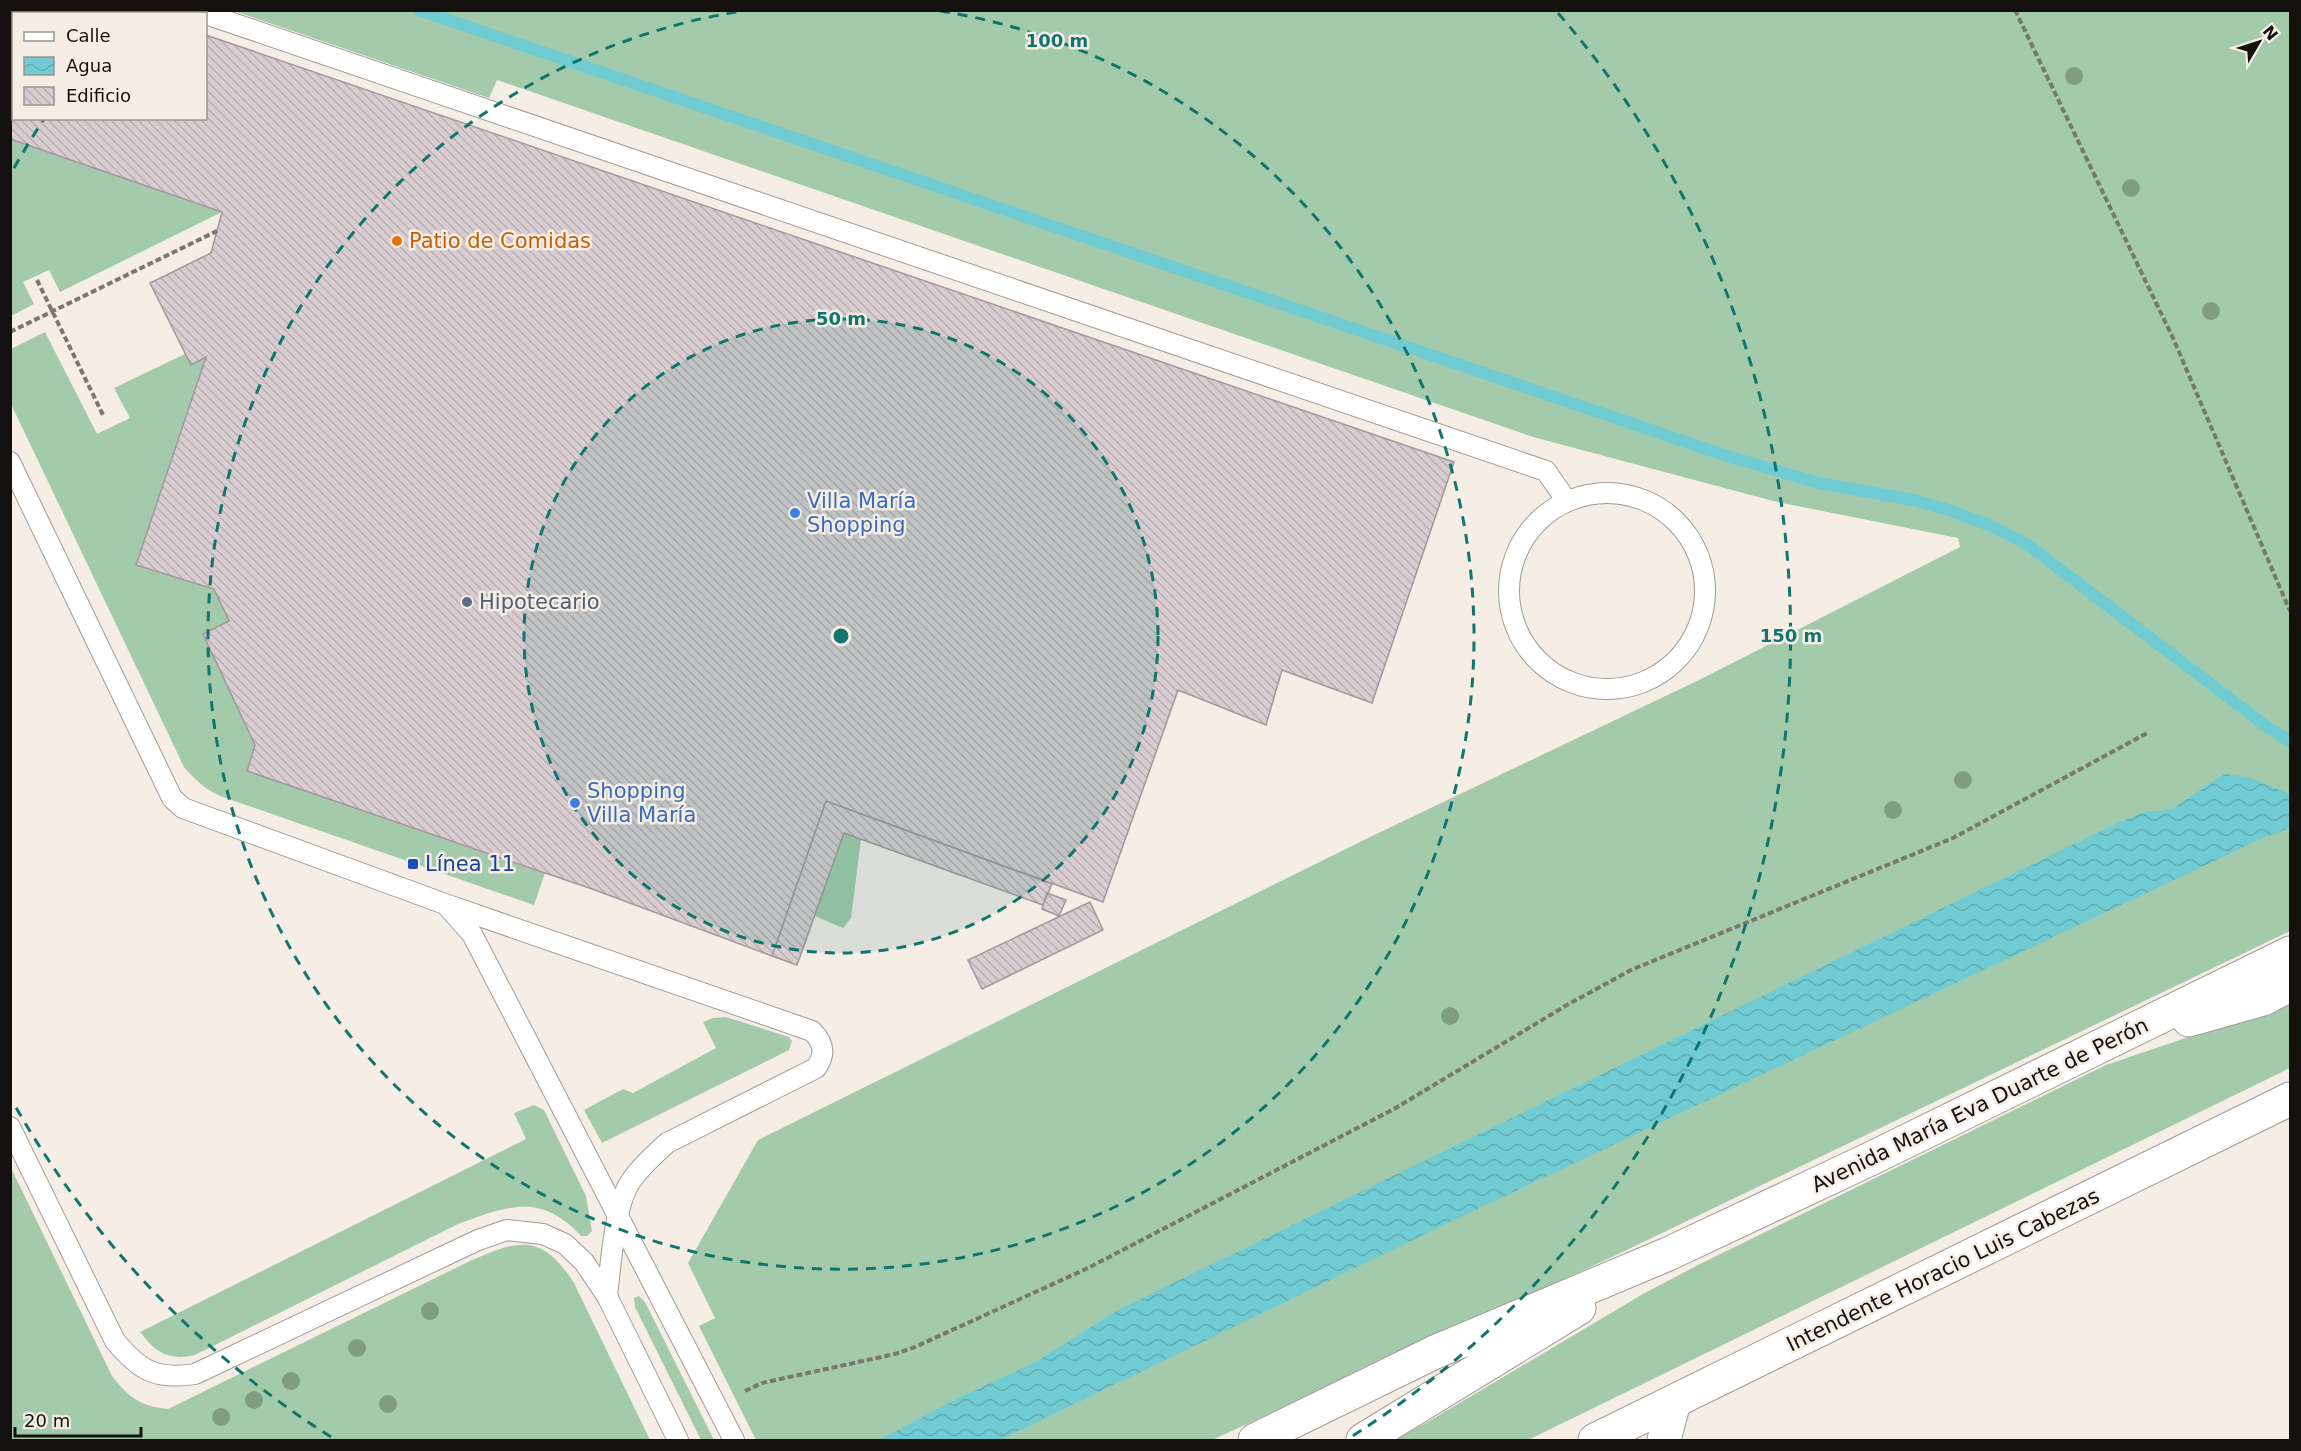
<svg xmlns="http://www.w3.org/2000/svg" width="2301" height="1451" viewBox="0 0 2301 1451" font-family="'DejaVu Sans',sans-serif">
<defs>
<pattern id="water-waves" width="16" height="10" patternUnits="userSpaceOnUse" patternTransform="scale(1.5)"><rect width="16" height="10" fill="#70cbd2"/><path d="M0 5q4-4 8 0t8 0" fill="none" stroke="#60adb3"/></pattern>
<pattern id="building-back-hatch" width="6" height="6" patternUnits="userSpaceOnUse" patternTransform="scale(1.5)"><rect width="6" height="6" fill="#d9cdd1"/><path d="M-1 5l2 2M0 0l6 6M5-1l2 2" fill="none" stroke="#b9afb2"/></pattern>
</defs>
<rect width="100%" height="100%" fill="#f6ede5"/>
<path fill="#a3cbab" d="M234,11H2290V931L1610,1258L1212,1440H756L699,1326L715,1318L688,1263L758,1140L1368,838L1701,679L1960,547L1958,538L1777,502L1533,437L497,80L489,98Z
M11,139L222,212L60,292L49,270L23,282L34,304L11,316Z
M45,332L97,434L130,418L114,388L185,354L191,365L206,357L136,565L214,589L229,621L203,634L255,745L248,771L545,873L534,905L220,796C205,789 195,780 184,767L11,404V349Z
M844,833L861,839L851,918L843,928L815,916Z
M2290,1000V1068L1528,1440H1393L1426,1423L1643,1294L1698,1265L2106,1065L2271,1009Z
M726,1017L789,1037L792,1041L789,1050L602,1143L584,1110L623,1089L633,1093L716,1048L703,1022L713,1018Z
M534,1105L544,1110L586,1196L592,1231L587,1236H581C541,1192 507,1206 458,1224L195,1355C169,1361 156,1353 140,1332L526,1139L514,1113Z
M11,1168L112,1376C128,1397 142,1407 168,1409L470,1261C519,1239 542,1233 574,1283L650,1440H11Z
M639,1296L645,1302L714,1440H701L635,1307L634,1298Z"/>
<path fill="url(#water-waves)" d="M2224,774L2248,777L2290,794V828L2263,838L1452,1221L1000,1440H879L962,1396L1034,1363L1118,1310L2113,825L2145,812L2172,809Z"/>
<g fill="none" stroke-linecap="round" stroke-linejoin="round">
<path stroke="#70cbd2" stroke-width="12" d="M419,10L1727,456L1819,483L1913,500L1952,511L1991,526L2028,545L2270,729L2290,741"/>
</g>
<path fill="url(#building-back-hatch)" stroke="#a2979a" stroke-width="1.5" d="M10,10H134L142,14H14V118H206V35L1454,462L1372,703L1282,670L1266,725L1178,690L1103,902L826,801L772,956L595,890L247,771L255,745L203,634L229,621L214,589L136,565L206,357L191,365L150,283L211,253L222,212L10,139Z
M826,801L1052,884L1043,905L844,833L797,965L772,956Z
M1047,893L1066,900L1059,916L1042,909Z
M1090,902L1103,930L982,989L968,960Z"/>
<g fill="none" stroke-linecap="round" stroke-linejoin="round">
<defs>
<path id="service" d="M206,14L1546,471L1566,500
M10,462L172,798L183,808L445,904L812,1031C824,1043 826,1054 816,1068L667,1143C654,1155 641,1166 631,1181C614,1205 611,1265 607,1296
M1509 591a98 98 0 1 1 196 0a98 98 0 1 1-196 0Z
M447,906L472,934L734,1440
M10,1127L115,1341C140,1371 156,1380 195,1374L478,1240L507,1230L543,1234L565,1244L584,1262L607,1296L678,1440"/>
<path id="minor" d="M1595,1440L2290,1099
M1664,1440L1674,1402"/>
<path id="trunk" d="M2189,1020L2263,999L2290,985
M1255,1440L1435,1352L1668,1254L1868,1160L2290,953
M1363,1440L1579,1308"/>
</defs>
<use href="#service" stroke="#a39b93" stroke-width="22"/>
<use href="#minor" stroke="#a39b93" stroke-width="35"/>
<use href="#trunk" stroke="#a39b93" stroke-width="35"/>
<path stroke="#7b7670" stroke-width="4" stroke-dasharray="6 3" stroke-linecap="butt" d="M2015,10L2173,338L2290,611
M37,280L104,417
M10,332L217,231
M745,1391L762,1383L895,1354L915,1347L1088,1268L1394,1109L1567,1005L1631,970L1953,838L2149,732"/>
<use href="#service" stroke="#fff" stroke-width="20"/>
<use href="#minor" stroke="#fff" stroke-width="33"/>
<use href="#trunk" stroke="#fff" stroke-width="33"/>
</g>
<g fill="#7f9d82">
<circle cx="2074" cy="76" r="9"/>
<circle cx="2131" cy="188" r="9"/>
<circle cx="2211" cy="311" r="9"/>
<circle cx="1963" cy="780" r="9"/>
<circle cx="1893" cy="810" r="9"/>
<circle cx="1450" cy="1016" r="9"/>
<circle cx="430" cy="1311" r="9"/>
<circle cx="357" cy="1348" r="9"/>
<circle cx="291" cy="1381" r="9"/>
<circle cx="254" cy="1400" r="9"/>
<circle cx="388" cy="1404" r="9"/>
<circle cx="221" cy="1417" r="9"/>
</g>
<circle cx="841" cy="636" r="317" fill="#0f766e" fill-opacity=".12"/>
<g fill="none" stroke="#0f766e" stroke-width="3" stroke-dasharray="10 8">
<circle cx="841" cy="636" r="317"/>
<path d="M940 11A633 633 0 1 1 742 11"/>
<path d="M331 1437A950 950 0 0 1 14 1104M14 168A950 950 0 0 1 44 119M1558 13A950 950 0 0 1 1351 1437"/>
</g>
<circle fill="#e8710a" stroke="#f6ede5" stroke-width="2" cx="397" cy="241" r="6"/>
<g fill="#3f7fe0" stroke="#f6ede5" stroke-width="2">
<circle cx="795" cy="513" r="6"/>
<circle cx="575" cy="803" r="6"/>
</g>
<circle fill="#5c6f8a" stroke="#f6ede5" stroke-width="2" cx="467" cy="602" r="6"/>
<rect fill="#1a4fb4" stroke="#f6ede5" stroke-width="2" x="407" y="858" width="12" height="12" rx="3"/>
<g text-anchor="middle" stroke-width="5" stroke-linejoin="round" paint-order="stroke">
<g font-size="21" fill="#c56008" stroke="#f6ede5" text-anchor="start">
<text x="409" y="248">Patio de Comidas</text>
</g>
<g font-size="21" fill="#366cbe" stroke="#f6ede5" text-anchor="start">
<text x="807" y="508">Villa María<tspan x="807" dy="24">Shopping</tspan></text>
<text x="587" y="798">Shopping<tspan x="587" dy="24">Villa María</tspan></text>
</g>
<g font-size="21" fill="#4e5e75" stroke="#f6ede5" text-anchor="start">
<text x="479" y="609">Hipotecario</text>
</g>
<g font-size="21" fill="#164399" stroke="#f6ede5" text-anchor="start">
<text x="425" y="871">Línea 11</text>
</g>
<g font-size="21" fill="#14110e" stroke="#f6ede5">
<text transform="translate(1980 1105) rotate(-26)" y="7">Avenida María Eva Duarte de Perón</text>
<text transform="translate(1943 1270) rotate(-26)" y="7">Intendente Horacio Luis Cabezas</text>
</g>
</g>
<circle cx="841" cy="636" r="9" fill="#0f766e" stroke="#f6ede5" stroke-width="3"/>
<g font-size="18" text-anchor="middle" font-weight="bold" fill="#0f766e" stroke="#f6ede5" stroke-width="5" stroke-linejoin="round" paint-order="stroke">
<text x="1057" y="47">100 m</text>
<text x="841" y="325">50 m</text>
<text x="1791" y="642">150 m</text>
</g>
<rect width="2301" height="1451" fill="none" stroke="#14110e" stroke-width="24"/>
<rect x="12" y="12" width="195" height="108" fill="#f6ede5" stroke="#9c958f" stroke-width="1.5"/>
<rect x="24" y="32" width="30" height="9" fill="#ffffff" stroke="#9c958f" stroke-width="1.5"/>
<text x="66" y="42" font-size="18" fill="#14110e">Calle</text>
<rect x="24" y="57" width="30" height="18" fill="url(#water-waves)" stroke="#9c958f" stroke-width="1.5"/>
<text x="66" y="72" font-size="18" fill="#14110e">Agua</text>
<rect x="24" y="87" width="30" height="18" fill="url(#building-back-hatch)" stroke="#9c958f" stroke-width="1.5"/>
<text x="66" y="102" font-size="18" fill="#14110e">Edificio</text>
<g transform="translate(2259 42) rotate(51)" stroke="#f6ede5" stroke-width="4.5" paint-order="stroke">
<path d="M0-4.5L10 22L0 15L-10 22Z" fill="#14110e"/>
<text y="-9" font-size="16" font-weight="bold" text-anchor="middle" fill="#14110e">N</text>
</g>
<path d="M15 1427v9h126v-9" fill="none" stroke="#14110e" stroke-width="3"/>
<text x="24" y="1427" font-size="18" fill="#14110e" stroke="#f6ede5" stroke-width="4.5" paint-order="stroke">20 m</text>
</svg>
